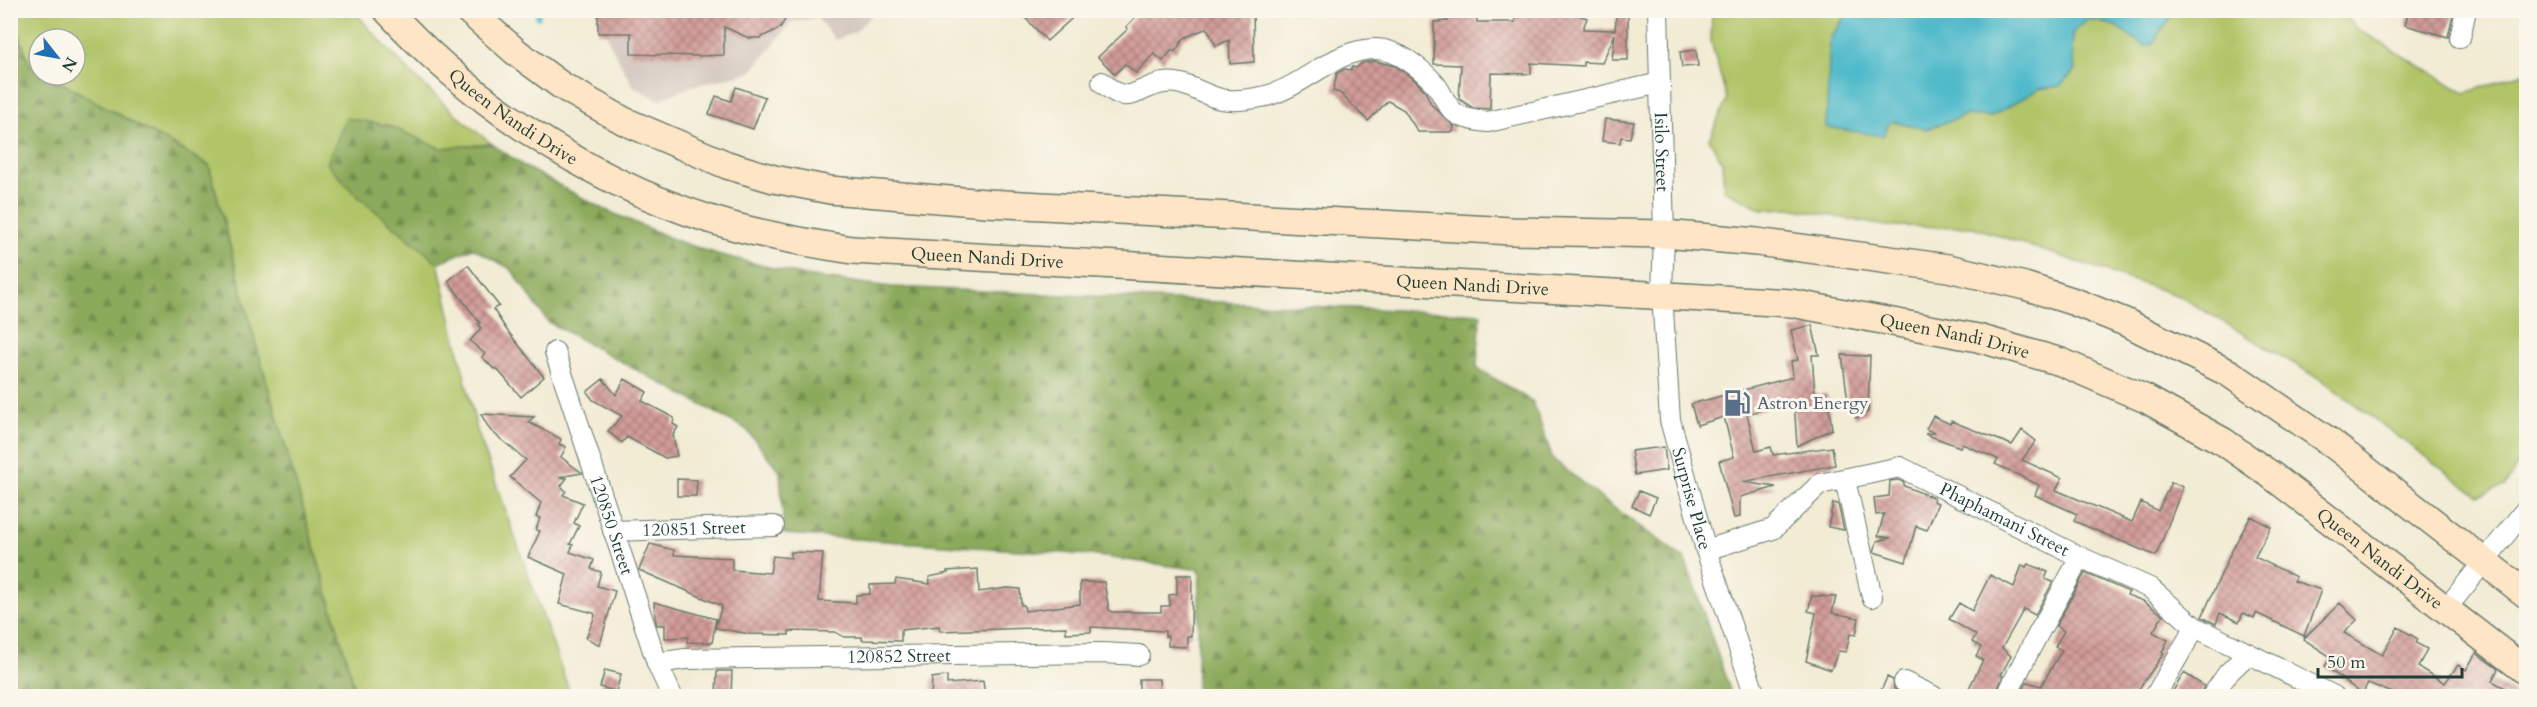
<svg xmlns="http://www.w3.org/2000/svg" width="2537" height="707" viewBox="0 0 2537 707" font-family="Cardo,serif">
<defs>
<pattern id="forest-firs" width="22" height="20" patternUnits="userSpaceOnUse" patternTransform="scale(1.5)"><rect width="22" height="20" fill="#8caa5c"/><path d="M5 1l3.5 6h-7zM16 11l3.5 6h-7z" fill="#728c4d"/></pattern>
<pattern id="building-cross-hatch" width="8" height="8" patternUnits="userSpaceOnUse" patternTransform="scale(1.5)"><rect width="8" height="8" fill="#d29b98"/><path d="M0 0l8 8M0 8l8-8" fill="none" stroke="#aa807d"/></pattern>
</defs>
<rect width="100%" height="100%" fill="#fbf7ec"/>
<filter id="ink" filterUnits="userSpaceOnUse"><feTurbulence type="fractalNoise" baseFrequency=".0167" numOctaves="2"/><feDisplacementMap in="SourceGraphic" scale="12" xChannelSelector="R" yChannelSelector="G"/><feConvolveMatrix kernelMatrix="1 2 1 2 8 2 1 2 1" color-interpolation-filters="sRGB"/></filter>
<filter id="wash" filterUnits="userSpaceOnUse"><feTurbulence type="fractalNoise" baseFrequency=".008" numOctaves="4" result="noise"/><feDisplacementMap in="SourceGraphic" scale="24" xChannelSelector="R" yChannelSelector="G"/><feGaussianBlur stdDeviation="1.35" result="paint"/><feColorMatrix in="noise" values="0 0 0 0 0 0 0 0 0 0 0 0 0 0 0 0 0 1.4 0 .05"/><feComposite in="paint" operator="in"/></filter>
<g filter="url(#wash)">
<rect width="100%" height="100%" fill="#f2ecd5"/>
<path fill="#cfc1ba" d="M600,11H876L855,32L835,40L817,17L792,22L751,72L692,86L659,100L633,86L610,44Z"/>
<path fill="#b1c467" stroke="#68804e" stroke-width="1.5" d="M11,10L354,11C396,61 441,104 492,144L440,148L387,125L354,193L438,263L477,430L571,696H357L253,334L209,165L48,75H75V39H39V70L30,65Z
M1712,11H1849L1830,39L1891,121L1926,129L1967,115L1990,117L2039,89L2060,86L2075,70L2072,51L2073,32L2089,19L2116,26L2145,46L2154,43C2159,28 2170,24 2174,11H2344L2354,27L2465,93L2526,72V451L2505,486L2478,496L2322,380L2179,296L1973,227L1885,226L1790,208L1762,209L1724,190L1722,162L1709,139L1727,99L1711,42Z"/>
<path fill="url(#forest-firs)" stroke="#567448" stroke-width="1.5" d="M10,13L30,65L39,70V75H48L209,165L253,334L357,696H11Z
M346,118L387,125L440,148L492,144L527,168L601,208L680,242L721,255L805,276L892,287L1481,314L1477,368L1533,402L1553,459L1606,502L1685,559L1732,696H1196L1200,570L1090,555L784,534L780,472L746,429L548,322L511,269L473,248L438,263L354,193L327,163Z"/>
<path fill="#4fbaca" stroke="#377c7f" stroke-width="1.5" d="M1849,11V10L2174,11C2170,24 2159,27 2154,43L2145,46L2116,26L2089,19L2073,32L2072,51L2075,70L2060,86L2039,89L1990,117L1967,115L1926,129L1891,121L1883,136L1826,127L1830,39Z"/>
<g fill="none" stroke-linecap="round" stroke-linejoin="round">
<path stroke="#4fbaca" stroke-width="6" d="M538,10V17"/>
</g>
<g id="blocks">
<path fill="url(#building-cross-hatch)" d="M598,10H791L780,28L760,38H749L724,27V55L698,56L631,54V33H598Z
M1018,10H1081L1047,41Z
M1142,10H1253L1254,62L1230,64L1229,40L1216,46L1207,28L1184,38L1175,52L1172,50L1163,61L1154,54L1136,73L1125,64L1115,74L1098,57L1128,29L1126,27Z
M1448,10H1476L1477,22H1515V10H1564L1587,18L1583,29L1615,30L1617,10H1628V60H1612L1615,34L1602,63L1583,62V66L1531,63V74L1491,73L1490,109L1473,108L1459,99L1461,65L1434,64V22L1448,21Z
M2409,10H2454L2448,37L2405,25Z
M1696,50L1698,66L1682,67L1680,52Z
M1374,61L1395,66L1416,81L1425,91L1431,104L1454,126L1453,132H1418L1404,110L1388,101L1368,121L1340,93L1333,91L1337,73L1345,69L1351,70L1352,67L1356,68L1362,63Z
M736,87L765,97L753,129L709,114L716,96L731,101Z
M1605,119L1634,122L1630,138L1621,137L1620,143L1602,141Z
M468,265L499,306L493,309L506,329L544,377L521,397L496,368L494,369L482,357L485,354L470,341L481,328L478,324L480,323L448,281Z
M1812,325L1819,355H1812L1815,394H1827L1832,429L1797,446L1794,401L1747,414L1756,451L1771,447L1773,455L1832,447L1835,465L1742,482L1776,487L1740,497V517L1734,518L1719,461L1734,457L1724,417L1697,425L1691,404L1793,377L1791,361L1798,360L1791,330Z
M1842,355L1870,356L1868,412L1856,418L1848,402Z
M603,379L616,395L625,379L647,392L642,401L674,418L673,424L678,427L673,435L677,456L665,458L627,437L622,443L608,431L622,416L593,400L587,392Z
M481,414L534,417L528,422L561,439L559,444L566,447L561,457L582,473L559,477L567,478L561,486L566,491L563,495L583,503L574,523L579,526L570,544L573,545L570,552L594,560L591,569L601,572L597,586L615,591L600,645L586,638L595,616L594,613L559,604L567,574L528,557L540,531L536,530L540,518L536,517L541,503L510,477L526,460L490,430Z
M1933,416L1950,424L1951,421L2012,445L2022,430L2036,441L2022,460L2062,478L2056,490L2132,522L2141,502L2158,511L2171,482L2183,487L2156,556L2074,521L2077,514L2035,495L2039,485L1995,464L1998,459L1962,444L1960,447L1925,434L1934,433L1926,429Z
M1664,447L1667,470L1635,475L1631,451Z
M677,479L697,480L696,496H677Z
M1898,480L1904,482V486L1934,498L1933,501L1938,503L1927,530L1916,526L1906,562L1874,552L1877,541L1891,538L1878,536L1884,514L1876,515L1874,498L1889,496L1890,481Z
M1639,491L1656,498L1649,514L1632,506Z
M1833,503L1838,504L1844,530L1828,527Z
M2251,516L2271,527L2255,557L2296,577L2294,581L2321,590L2304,636L2256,613L2254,618L2243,613L2239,622L2220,613L2216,624L2202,617L2231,552Z
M650,544L674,550V555L732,558V570L770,573L773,556L791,558V552L823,553L819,601L856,603V595L870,594V585L895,584L896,579L930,584L929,577L948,573L947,571L978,569L979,592L1007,588L1020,589L1021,605H1024L1025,611L1080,604V582H1104L1109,610L1112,612H1161V606H1170L1169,595L1177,594V575H1192L1191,636H1187V647L1168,646V636H1165V631L1091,627V632L1066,633V627L940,631L939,626L901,630V641L862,640V637H844L835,632L789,631V635L750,634L715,628L722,606L639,570Z
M2028,564L2048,572L2045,579L2053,582L2035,615L2024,609L2002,648L2011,656L2001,675L2003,676L1995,696H1965L1983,660L1976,656L1981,647L1972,642L1976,635L1949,619L1959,603L1972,611L1990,575L2014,587L2022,565L2026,567Z
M2085,573L2129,592L2127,595L2143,601L2163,615L2153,632L2168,640L2162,652L2164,653L2134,696H2020L2027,682L2041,686L2062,650L2055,647L2064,631L2056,626Z
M1812,596L1836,597L1832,613L1859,618L1856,635L1850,634L1846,652L1838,651L1831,670L1806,661L1816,613L1808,611Z
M654,602L716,619L712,643L687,642L688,637L665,638V625H657L655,617Z
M2340,603L2357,620L2344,633L2382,655L2398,627L2418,639L2416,643L2427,649L2418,667L2445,683L2458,665L2466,670L2476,653L2498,669L2492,681L2520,696H2400L2368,683L2362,694L2325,666L2331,657L2303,639Z
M605,670L621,674L616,692L600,687Z
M717,671H732L731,696H716Z
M2184,673L2204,686L2200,696H2182L2173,691Z
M947,676V684L983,681L985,696H931L932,678Z
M1887,677L1893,680L1894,689L1906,696H1879Z
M1139,679H1159L1160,696H1139Z"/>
</g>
</g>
<g filter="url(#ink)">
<use href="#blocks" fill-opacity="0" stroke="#697a6c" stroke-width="1.5"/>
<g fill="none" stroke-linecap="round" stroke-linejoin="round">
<defs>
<g id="minor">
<path id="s1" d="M1658,10L1664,234L1662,294L1670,420L1706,550L1755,696"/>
<path d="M2460,38L2466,10"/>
<path d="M1102,82C1130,109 1136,87 1164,83C1183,79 1202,95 1221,99C1234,102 1252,99 1266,96C1305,86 1333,50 1374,49C1397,48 1422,69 1436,85C1442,93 1446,105 1454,112C1462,119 1477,121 1488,122L1660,83"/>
<path id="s2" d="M555,352L657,663L672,696"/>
<path d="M1845,480L1872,597"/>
<path id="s3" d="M613,531L774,526"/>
<path id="s4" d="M1706,550L1773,529L1820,484L1900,467L2080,557L2150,588L2195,627L2334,696"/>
<path d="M2446,609L2526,509"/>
<path id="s5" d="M657,663L685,659L1103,653L1139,655"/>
<path d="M1904,682L1933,696"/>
<path d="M2007,696C2028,648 2056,604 2080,557"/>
<path d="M2155,696L2195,627"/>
<path d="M2212,696L2228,673L2248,654"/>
</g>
<g id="secondary">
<path id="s6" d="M387,10C478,110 605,191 736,227C774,237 813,244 852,250L1791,303L1978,338L2061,362L2146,399L2224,442L2271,475L2526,671"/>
<path d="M468,10L516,52L562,86L624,121L727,165L774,179L830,190L986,203L1512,231L1664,234L1757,242L1948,268L2025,286L2075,302L2125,322L2229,373L2330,442L2526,594"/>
</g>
</defs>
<use href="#minor" stroke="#697a6c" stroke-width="22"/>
<use href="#secondary" stroke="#697a6c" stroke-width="30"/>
<use href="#minor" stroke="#fff" stroke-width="20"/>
<use href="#secondary" stroke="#fde5c5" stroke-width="27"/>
</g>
</g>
<defs>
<symbol id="fuel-bare" viewBox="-9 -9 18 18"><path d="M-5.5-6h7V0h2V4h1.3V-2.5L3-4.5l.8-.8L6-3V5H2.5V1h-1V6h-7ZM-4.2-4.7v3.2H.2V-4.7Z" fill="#5c6f8a" stroke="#fbf7ec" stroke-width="2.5" paint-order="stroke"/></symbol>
</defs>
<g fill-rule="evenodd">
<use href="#fuel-bare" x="1718" y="384" width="38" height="38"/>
</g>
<g text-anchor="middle" stroke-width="6" stroke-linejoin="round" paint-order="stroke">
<g font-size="18" fill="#1f3d34" stroke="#fbf7ec">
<text dy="6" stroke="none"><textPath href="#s6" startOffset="166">Queen Nandi Drive</textPath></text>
<text dy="6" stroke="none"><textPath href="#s1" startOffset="142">Isilo Street</textPath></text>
<text dy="6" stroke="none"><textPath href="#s6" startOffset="670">Queen Nandi Drive</textPath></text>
<text dy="6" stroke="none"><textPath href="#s6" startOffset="1156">Queen Nandi Drive</textPath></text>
<text dy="6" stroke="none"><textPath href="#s6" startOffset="1642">Queen Nandi Drive</textPath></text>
<text dy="6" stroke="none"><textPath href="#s1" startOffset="492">Surprise Place</textPath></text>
<text dy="6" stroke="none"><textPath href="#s4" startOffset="334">Phaphamani Street</textPath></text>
<text dy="6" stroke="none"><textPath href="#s2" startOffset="182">120850 Street</textPath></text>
<text dy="6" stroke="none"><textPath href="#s3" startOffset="81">120851 Street</textPath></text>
<text dy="6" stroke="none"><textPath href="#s6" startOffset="2128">Queen Nandi Drive</textPath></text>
<text dy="6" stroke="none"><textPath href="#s5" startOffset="242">120852 Street</textPath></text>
</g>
<g font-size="18" fill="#4e5e75" stroke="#fbf7ec" text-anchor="start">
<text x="1757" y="409">Astron Energy</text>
</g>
</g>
<rect width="2537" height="707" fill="none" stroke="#fbf7ec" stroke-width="36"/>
<g transform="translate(57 57) rotate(121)"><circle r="28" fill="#fbf7ec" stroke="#a3ada2" stroke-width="1.5"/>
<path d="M0-4.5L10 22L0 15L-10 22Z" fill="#1f6fb2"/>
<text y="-9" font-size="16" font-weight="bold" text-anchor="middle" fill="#1f3d34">N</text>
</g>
<path d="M2318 668v9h144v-9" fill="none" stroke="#1f3d34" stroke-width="3"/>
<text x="2327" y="668" font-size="18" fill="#1f3d34" stroke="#fbf7ec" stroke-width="4.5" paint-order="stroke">50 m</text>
</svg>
